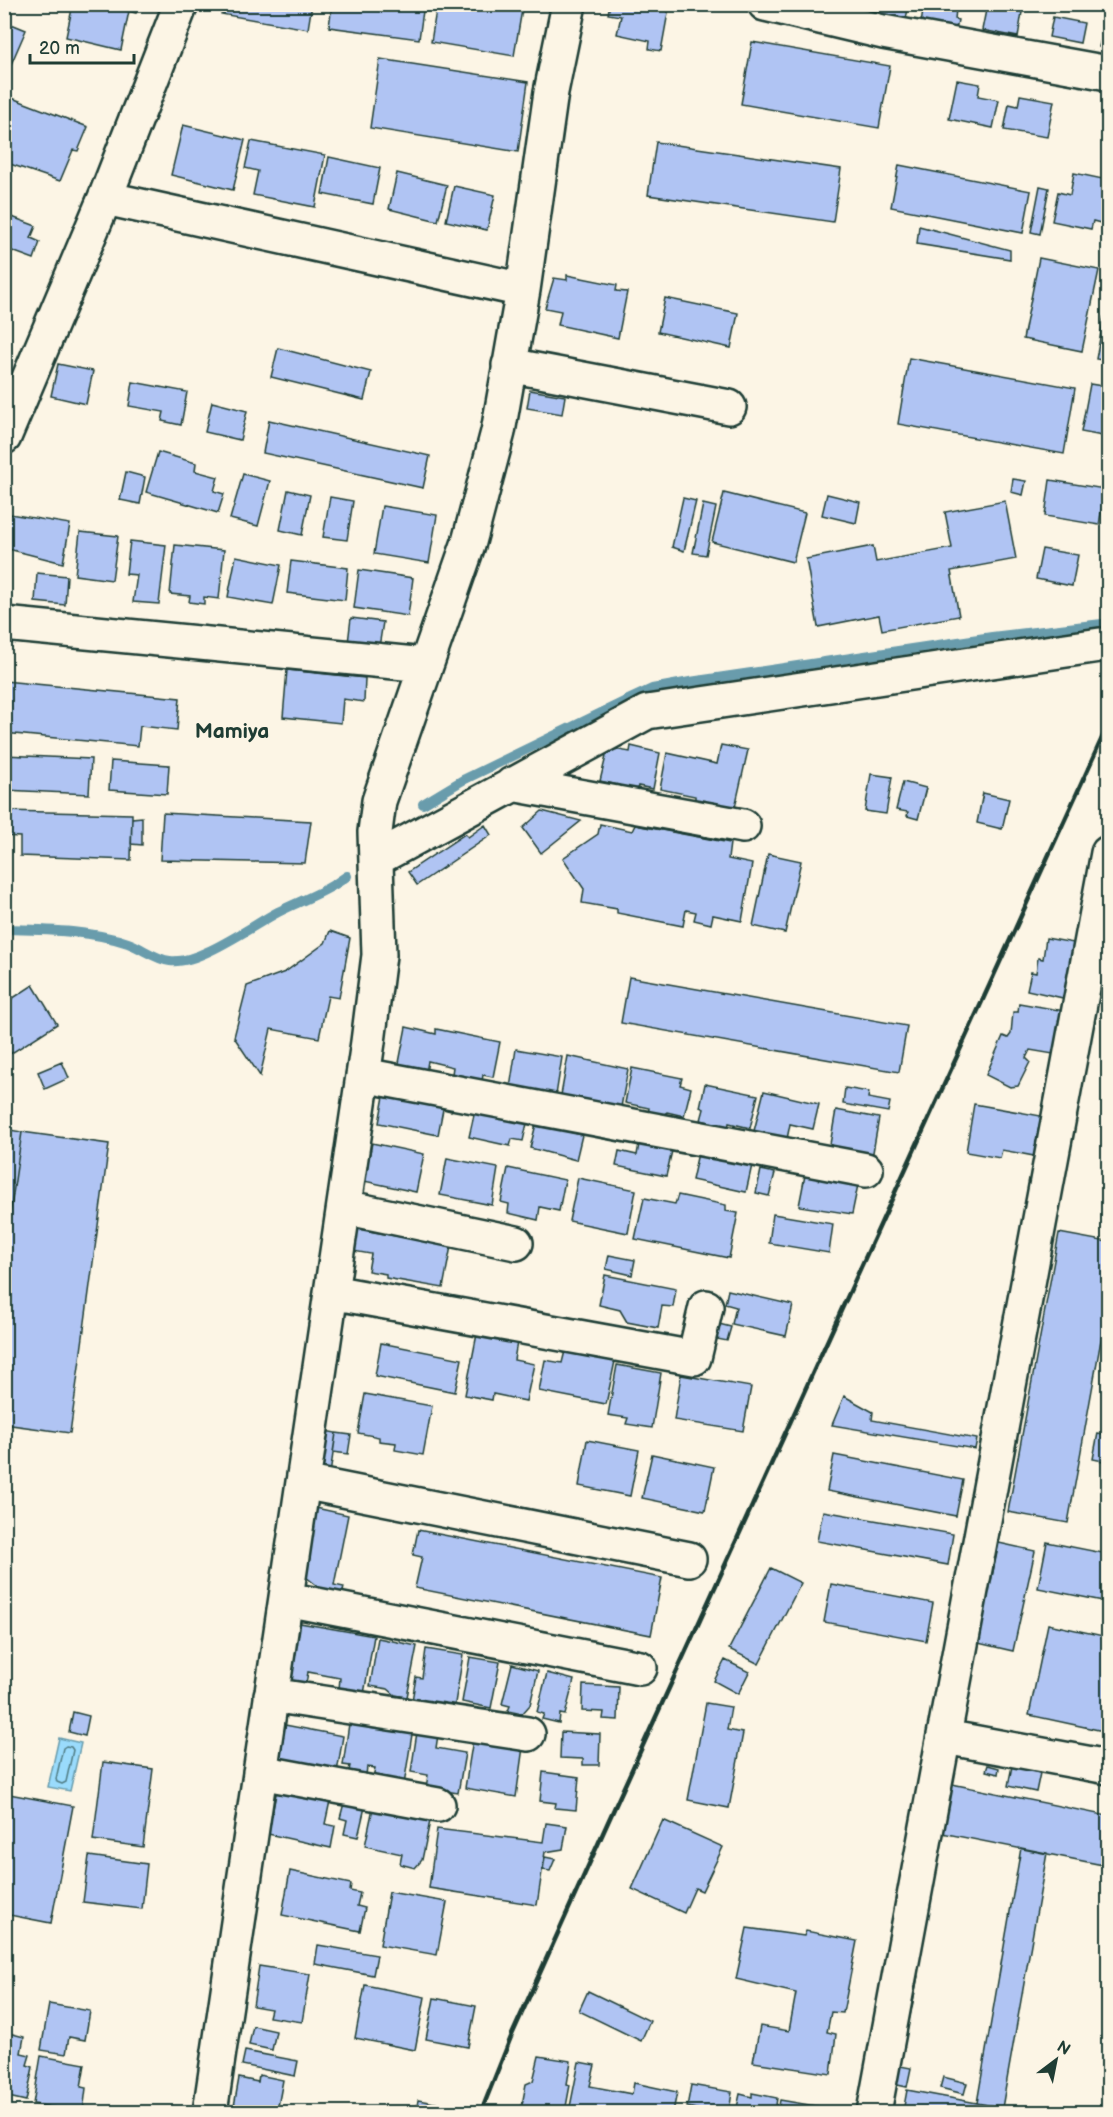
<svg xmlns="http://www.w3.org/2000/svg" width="1113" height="2117" viewBox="0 0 1113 2117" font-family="'Balsamiq Sans',sans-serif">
<rect width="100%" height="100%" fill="#fcf5e5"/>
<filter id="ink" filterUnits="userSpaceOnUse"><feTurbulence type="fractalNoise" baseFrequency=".0167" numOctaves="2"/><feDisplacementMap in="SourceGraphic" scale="12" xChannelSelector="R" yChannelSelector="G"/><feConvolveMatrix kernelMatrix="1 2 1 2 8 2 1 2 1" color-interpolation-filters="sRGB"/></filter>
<g filter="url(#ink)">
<path fill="#9adbfc" stroke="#699cac" stroke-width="1.5" d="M59,1738L81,1743L70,1791L48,1787Z"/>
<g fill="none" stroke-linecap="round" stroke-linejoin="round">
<path stroke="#507c84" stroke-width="1.5" d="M66,1746L71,1747L73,1750L66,1782L62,1784L57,1782L56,1779L63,1748Z"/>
<path stroke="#699cac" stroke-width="10" d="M423,804L463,780L626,701L652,689L690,682L992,637L1102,624L1108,625
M4,929C43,930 91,930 128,943C142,948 155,959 170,961C198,965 253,925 278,912C302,900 326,892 347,876"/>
</g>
<path fill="#b0c4f3" stroke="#1f3d34" stroke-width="1.5" d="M73,4H101L129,11L121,50L66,37Z
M101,4H138L136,13Z
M223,4H312L308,29L221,14Z
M332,4H424L419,39L329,27Z
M437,4H523L514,56L431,42Z
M610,4H659L669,7L661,51L649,49L650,41L617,34L621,16L608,14Z
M868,4H909L906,19L879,14L880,9L868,7Z
M924,4H966V11L956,9L955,19L958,20L956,30L921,24Z
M987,5L1022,12L1018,37L982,30Z
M1053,17L1084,23L1080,43L1049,37Z
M4,21L26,30L5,78L4,77Z
M1104,27L1108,28V50L1099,47Z
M752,42L890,66L879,128L741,104Z
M380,59L528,82L518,152L370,128Z
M957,80L980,84L978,96L999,100L993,128L949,119Z
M4,95L88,127L78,151L73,150L60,181L4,162Z
M1020,95L1054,101L1047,137L1004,130L1009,104L1018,106Z
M183,125L245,140L233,190L171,175Z
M251,141L325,155L315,207L253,195L258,171L245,168Z
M656,142L841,169L833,222L648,195Z
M329,157L380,168L373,204L322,194Z
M899,165L1031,191L1023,233L891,207Z
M397,173L447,185L438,221L389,209Z
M1074,173L1103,179V183L1108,184V225L1093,221L1091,229L1052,221L1058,192L1070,195Z
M454,186L495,195L487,230L446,221Z
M1040,186L1049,188L1040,234L1031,232Z
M4,214L36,226L31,238L40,242L34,259L4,248Z
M919,226L1010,250V259L917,244Z
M1039,258L1099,270L1082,351L1023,339Z
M567,275L617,285L616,291L627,292L618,338L558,325L561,311L545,308L554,278L567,280Z
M665,298L738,313L731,348L658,332Z
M1104,317L1108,318V361L1096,359Z
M278,348L371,372L364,400L271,377Z
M909,358L1075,388L1064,454L898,424Z
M58,364L93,371L86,404L51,396Z
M133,382L187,392L181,425L162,421L164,412L129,406Z
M1090,384L1108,387V437L1081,432Z
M530,390L565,396L562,414L527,408Z
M212,402L247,411L240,440L205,432Z
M269,420L430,456L423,488L263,453Z
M158,452L196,463L195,471L218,477L214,491L224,494L218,513L146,492Z
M126,472L145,477L140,504L120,500Z
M243,474L270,481L258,526L230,519Z
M1013,479L1026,481L1023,495L1011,492Z
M1050,480L1105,489L1099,525L1045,516Z
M288,490L310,495L302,535L280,530Z
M724,493L805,513L793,562L712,542Z
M827,494L860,502L856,523L822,515Z
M330,497L353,501L347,540L323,537Z
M683,498L696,501L684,551L672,547Z
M1005,501L1016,559L951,571L959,616L882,630L879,615L818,627L806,559L873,546L876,562L952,548L945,512Z
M703,504L716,507L706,555L693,553Z
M382,506L437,515L429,563L374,554Z
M4,513L70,524L63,563L4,548Z
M80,532L118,536L112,580L75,575Z
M130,541L166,545L159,604L133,602L137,575L126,574Z
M175,545L224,550L219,599L204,597V604L189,602L190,596L170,594Z
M1042,549L1078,555L1072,586L1036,579Z
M236,556L281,565L273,605L228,597Z
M291,561L348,568L345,600L287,593Z
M359,570L413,578L408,616L354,608Z
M37,573L67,576L65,605L35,602Z
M351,618L383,622L379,647L348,643Z
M287,670L365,678L364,702L343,699L341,723L283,717Z
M4,681L180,698L177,730L140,726L138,746L4,733Z
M721,745L748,750L734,812L712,808L713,804L695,800V796L660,789L667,753L717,764Z
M631,746L660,753L653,789L638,786L636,794L618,790L619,785L600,781L608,748L630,752Z
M4,755L91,759L89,794L4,790Z
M111,761L169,765L167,794L109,790Z
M871,774L892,777L886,814L865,811Z
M903,782L926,788L918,819L907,816L908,812L896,810Z
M983,793L1009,799L1002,829L977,823Z
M4,811L132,814L131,860L20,856V837L4,836Z
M542,811L581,821L541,853L523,828Z
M163,813L311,821L305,863L160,860Z
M142,817V845L131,844L132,818Z
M600,824L632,831L635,825L730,843L728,859L752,864L742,921L713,915L711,924L694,920L696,912L686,910L683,926L617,913V909L582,903L584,889L563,858L598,834Z
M485,825L491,835L417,885L408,872L465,834L468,837Z
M768,854L801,861L785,933L753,926Z
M330,931L350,938L339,998L328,996L319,1038L271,1029L260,1076L234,1037L247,986L285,972L325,943Z
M1046,938L1074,943L1063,998L1027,990L1031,972L1036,973L1038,958L1043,959Z
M629,977L907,1026L899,1072L621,1023Z
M33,985L57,1024L4,1058V1004Z
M1019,1003L1065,1011L1059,1055L1030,1050L1026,1058L1030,1062L1018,1086L1010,1087L986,1075L1003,1036L1008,1038L1011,1034L1013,1012H1018Z
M406,1027L436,1034V1029L500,1042L493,1077L483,1075L481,1087L461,1083L463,1076L452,1074L453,1067L428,1061L426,1073L398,1068Z
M516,1049L562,1057L556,1095L510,1088Z
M568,1056L628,1069L621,1107L561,1095Z
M62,1062L69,1078L45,1089L38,1072Z
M632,1068L682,1078L680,1085L691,1088L684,1116L667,1112L661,1116L648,1114L649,1108L625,1103Z
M705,1084L758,1095L750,1128L729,1123L728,1129L717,1127L718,1124L701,1120L704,1109L700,1107Z
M845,1088L869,1092L868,1098L890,1102L888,1112L843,1104Z
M385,1091L453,1105L451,1111L443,1109L438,1135L379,1123Z
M764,1091L819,1104L813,1129L790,1124L787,1139L754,1131Z
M974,1104L1041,1116L1034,1156L1002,1150L1000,1158L966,1152Z
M476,1106L528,1119L523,1141L512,1139L510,1146L469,1137Z
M836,1110L879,1118L872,1158L829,1150Z
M536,1124L582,1135L576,1160L530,1148Z
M4,1129L22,1132L4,1256Z
M22,1132L109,1144L70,1433L4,1424V1256Z
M372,1143L424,1154L416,1192L364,1181Z
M639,1144L672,1151L666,1176L616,1166L619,1151L637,1155Z
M698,1153L752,1165L746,1192L692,1180Z
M447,1158L498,1168L492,1205L440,1195Z
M807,1165L860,1175L852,1214L799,1206Z
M508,1168L565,1180L559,1211L540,1207L538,1220L508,1213L509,1204L501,1202Z
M761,1170L775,1173L769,1196L756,1193Z
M578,1178L636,1190L628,1233L569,1221Z
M678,1195L726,1205V1211L738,1213L729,1258L635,1239L644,1198L675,1204Z
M773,1214L833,1224L829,1253L769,1243Z
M357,1229L451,1246L443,1288L386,1278V1274L368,1271L371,1254L353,1251Z
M1059,1233L1108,1242V1301L1068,1523L1008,1512Z
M609,1255L635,1260L632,1275L606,1269Z
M605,1275L676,1289L673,1307L662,1306L658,1328L627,1322L620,1310L599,1305Z
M728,1290L793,1305L786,1336L732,1324L736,1307L725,1304Z
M715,1323L731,1327L727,1341L712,1338Z
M477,1334L517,1342L514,1360L534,1364L526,1401L493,1394L492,1400L465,1395Z
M381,1343L462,1359L455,1392L375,1376Z
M565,1351L615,1361L606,1404L539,1391L545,1360L562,1363Z
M617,1365L661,1373L652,1428L626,1424L628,1418L608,1415Z
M681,1375L751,1387L743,1431L674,1420Z
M365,1394L432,1406L423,1455L395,1450L396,1443L379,1441V1437L358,1433Z
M844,1396L873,1412L872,1420L977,1439L975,1449L832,1425Z
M325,1431L336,1433L330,1474L320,1472Z
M336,1433L351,1435L348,1454L333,1452Z
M1098,1433L1108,1435V1462L1093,1459Z
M587,1440L639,1450L630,1496L579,1486Z
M652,1454L714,1467L705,1511L642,1498Z
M834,1455L963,1480L956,1516L827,1491Z
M316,1508L348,1515L334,1585L344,1587L342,1597L328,1594L306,1577Z
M823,1511L953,1534L948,1565L817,1541Z
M418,1530L662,1578L651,1635L415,1588L422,1557L413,1555Z
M1047,1542L1108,1554V1602L1038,1588Z
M999,1543L1035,1551L1013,1651L978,1643Z
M771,1568L801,1583L759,1664L729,1649Z
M831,1584L933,1603L926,1641L824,1622Z
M300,1623L374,1636L364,1694L339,1689L340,1678L308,1672L306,1684L290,1682Z
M1048,1624L1108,1637V1732L1029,1715Z
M378,1638L417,1646L407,1697L395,1695L388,1689L370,1686Z
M426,1649L463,1655L454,1709L412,1701L416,1677L422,1678Z
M470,1657L500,1662L491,1708L462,1702Z
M725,1660L749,1672L738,1694L714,1681Z
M512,1664L538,1671L530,1705L522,1714L508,1711L510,1706L502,1704Z
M547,1673L574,1680L565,1715L560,1714L559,1723L542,1719L544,1714L537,1712Z
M583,1685L619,1687L618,1720L603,1719L604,1712L582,1711Z
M706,1703L731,1707L727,1730L743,1733L729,1808L688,1800Z
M73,1712L89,1716L85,1736L69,1732Z
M377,1722L413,1728L403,1791L372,1786L375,1768L367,1767L365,1782L347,1780L350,1766L343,1765L349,1724L376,1729Z
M285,1725L343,1736L336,1778L278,1767Z
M417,1732L438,1735L436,1748L465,1753L458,1793L426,1788L428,1775L411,1772Z
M561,1732L600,1734L599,1765H583V1759L560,1758Z
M473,1739L523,1747L516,1797L465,1788Z
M103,1762L153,1769L143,1847L93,1840Z
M988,1765L999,1768L998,1774L986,1771Z
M1012,1766L1040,1773L1036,1792L1008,1786Z
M543,1772L579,1777L576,1810L555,1808L556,1803L540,1801Z
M952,1784L1108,1816V1866L942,1833Z
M277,1789L330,1801L325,1824L335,1826L331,1848L268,1834Z
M4,1793L73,1806L51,1923L4,1914Z
M344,1803L365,1807L358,1837L344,1834L347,1820L340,1818Z
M373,1808L430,1821L422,1860L415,1868L400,1864L402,1854L365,1846Z
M663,1820L723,1847L702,1891L695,1888L684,1913L632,1889Z
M546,1823L567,1826L563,1849L545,1852L537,1905L429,1888L437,1829L543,1842Z
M1021,1848L1047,1853L1002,2108L977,2103Z
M89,1856L147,1864L142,1909L83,1902Z
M545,1857L555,1859L550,1871L543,1870Z
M290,1871L351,1884L350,1891L360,1893L357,1906L365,1908L360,1931L282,1915Z
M389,1892L447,1902L437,1955L380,1945Z
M747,1928L804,1936L806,1931L857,1941L843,2013L831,2012L827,2032L836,2034L831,2074L753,2062L760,2026L789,2031L796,1993L736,1979Z
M318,1945L377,1955L373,1975L315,1964Z
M259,1966L310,1974L302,2022L269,2017L271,2009L253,2006Z
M909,1974L918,1976L900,2066L911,2068L907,2087L888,2083Z
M365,1985L425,1997L415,2050L355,2038Z
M588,1991L650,2021L641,2041L579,2011Z
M434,1998L476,2006L468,2047L426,2039Z
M49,2004L90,2011L85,2040L69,2037L66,2054L41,2050Z
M253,2026L276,2031L272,2050L249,2045Z
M5,2032L24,2037L21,2053L30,2055L27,2065L33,2067L26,2101L4,2096Z
M245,2051L298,2061L295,2076L242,2065Z
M41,2056L85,2064L81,2087L86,2088L83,2112L33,2104Z
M539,2056L571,2061L567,2084L570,2085L565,2112H529L523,2110L522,2105L526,2084L533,2081Z
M579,2062L595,2065L590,2086L632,2094L634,2083L677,2092L673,2112H569Z
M259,2075L283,2080L277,2112H233L239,2078L258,2082Z
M943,2077L967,2083L964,2094L940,2088Z
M691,2085L732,2092L729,2112H710L687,2107Z
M907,2090L977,2103L1027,2112H903Z
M752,2093L777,2098L775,2112H736L740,2094L752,2097Z
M418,2100L451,2106L450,2112H416Z
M780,2100L832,2109V2112H778Z"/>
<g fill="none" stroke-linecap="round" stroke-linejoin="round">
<defs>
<path id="minor" d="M765,4L883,32L1108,73
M105,198L523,290
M509,365L729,407
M4,437L105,198L181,4
M4,624L425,665
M512,784L743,826
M376,859L647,712L1100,645
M363,1075L866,1170
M344,1207L516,1243
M331,1292L694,1358L706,1307
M303,1482L689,1559
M286,1599L640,1668
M271,1695L528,1734
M945,1737L1108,1767
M260,1772L438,1805
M210,2112L368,1042L379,955L375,832L379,801L469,542L498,432L523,290L551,92L569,4
M874,2112C953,1693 1029,1272 1108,853"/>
</defs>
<use href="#minor" stroke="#1f3d34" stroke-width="38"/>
<use href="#minor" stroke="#fcf5e5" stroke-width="33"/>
<path stroke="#1f3d34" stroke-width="4.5" d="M481,2112L511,2037L608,1822L1108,725"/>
</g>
</g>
<g text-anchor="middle" stroke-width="4.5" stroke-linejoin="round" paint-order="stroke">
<g font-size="21" font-weight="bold" fill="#1f3d34" stroke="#fcf5e5">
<text x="232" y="738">Mamiya</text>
</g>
</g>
<rect width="1113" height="2117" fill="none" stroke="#fcf5e5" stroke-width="24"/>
<rect x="12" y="12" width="1089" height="2093" fill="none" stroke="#1f3d34" stroke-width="2" filter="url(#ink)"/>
<g transform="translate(1056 2060) rotate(32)" stroke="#fcf5e5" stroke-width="4.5" paint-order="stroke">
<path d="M0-4.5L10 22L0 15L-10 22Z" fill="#1f3d34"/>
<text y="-9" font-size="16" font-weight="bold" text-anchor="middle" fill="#1f3d34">N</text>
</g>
<path d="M30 54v9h104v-9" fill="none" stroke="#1f3d34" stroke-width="3"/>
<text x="39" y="54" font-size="18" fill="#1f3d34" stroke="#fcf5e5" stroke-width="4.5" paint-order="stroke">20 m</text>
</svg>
